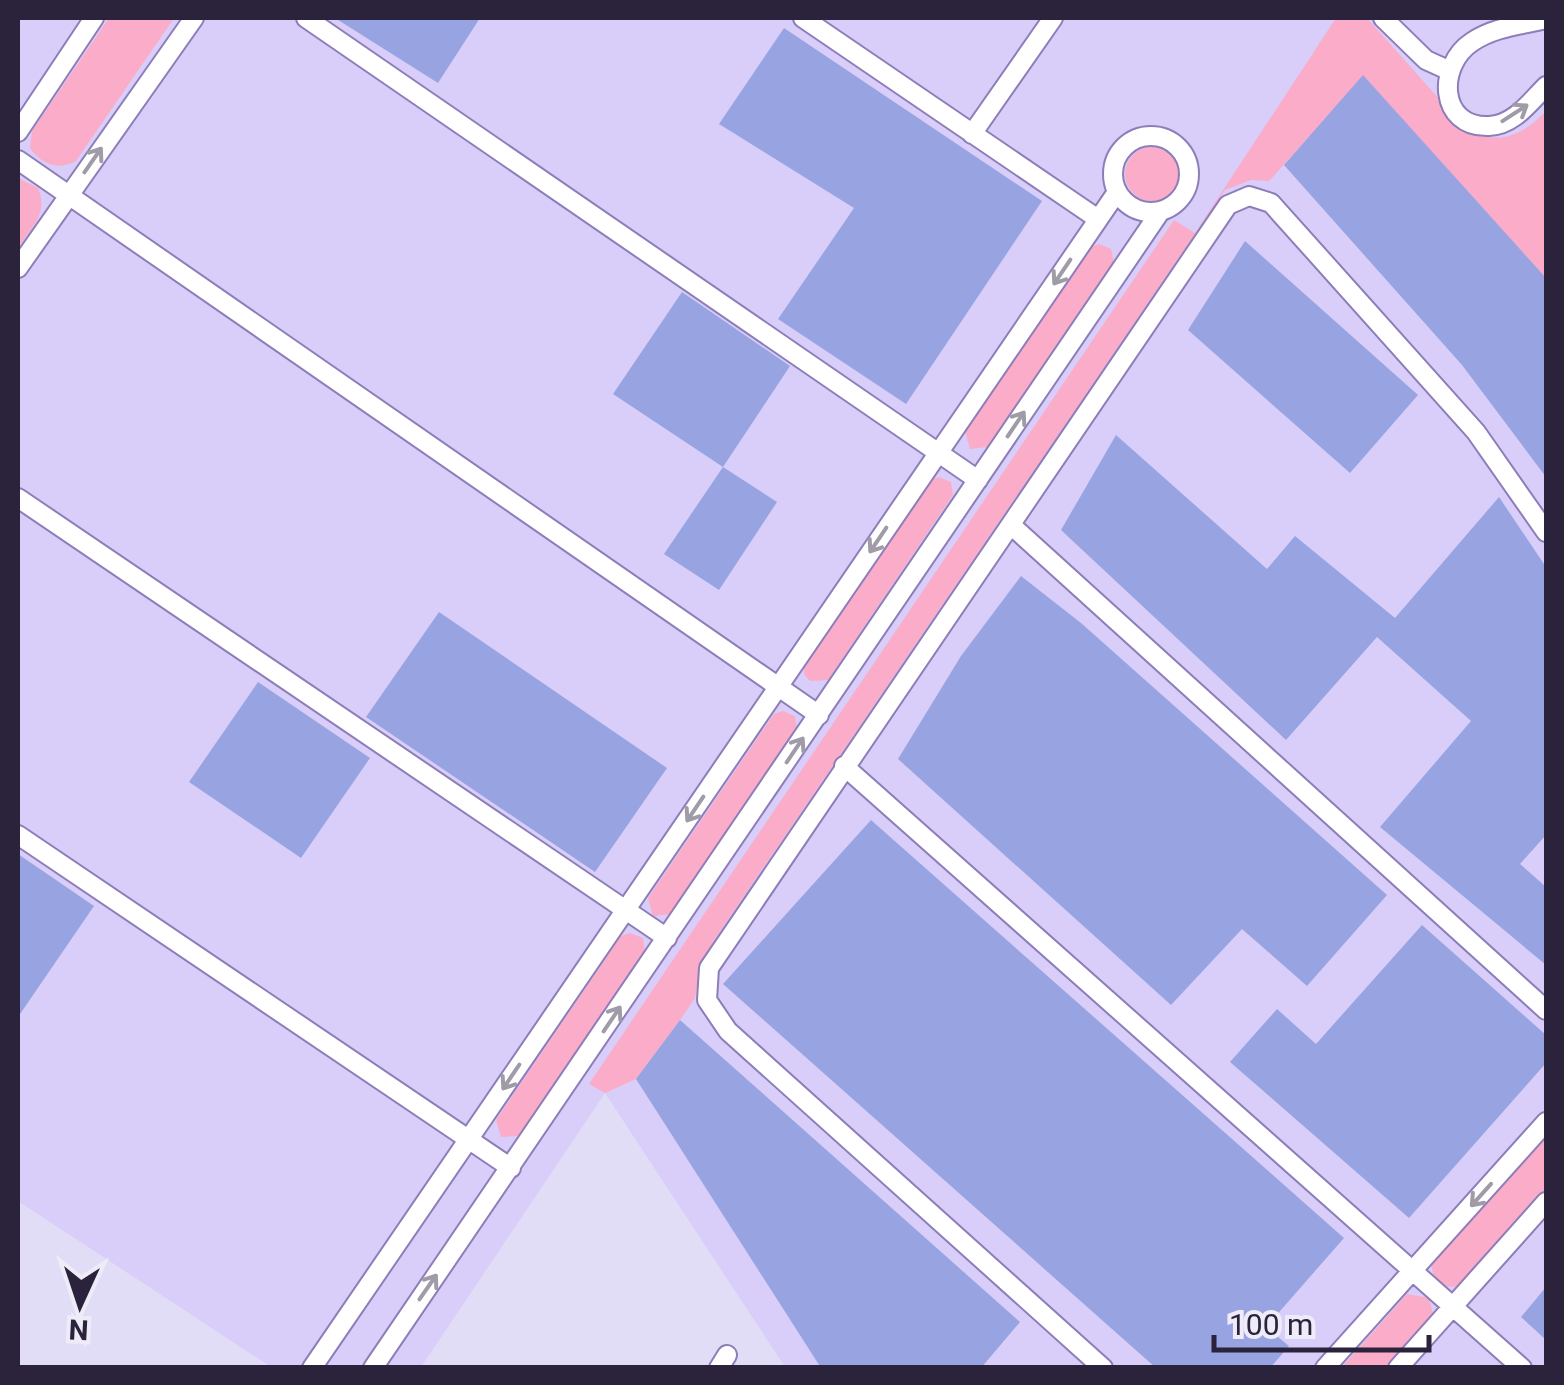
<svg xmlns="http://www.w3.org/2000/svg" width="1564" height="1385" viewBox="0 0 1564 1385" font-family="Roboto,sans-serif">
<rect width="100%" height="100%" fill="#e2ddf7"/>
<path fill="#d8cef9" d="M18,18H1546V1367H785L605,1093L421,1367H271L18,1201Z"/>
<path fill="#faacc9" d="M109,18H174L76,161C58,171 41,164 30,148L32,131Z
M1336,18H1367L1465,128C1497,147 1522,136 1546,111V278L1363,76L1269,181L1251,180L1225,190L714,940L700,970L695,998L680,1020L636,1079L605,1093L589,1084L1174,220L1195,233Z
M1125 174a27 27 0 1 1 54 0a27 27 0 1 1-54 0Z
M18,178L38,188C49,213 31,228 18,248Z
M1099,244L1111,249L1114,263L988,447L970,449L965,431L1090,247Z
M939,477L951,482L953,495L828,680L810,681L804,674V664L930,480Z
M783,711L795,716L797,730L672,914L653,916L648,898L774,714Z
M630,933L643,938L645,952L519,1136L501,1137L496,1120L621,936Z
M1546,1136V1189L1458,1287L1442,1286L1434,1279L1431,1263Z
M1407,1294L1429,1298L1434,1318L1389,1367L1341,1368Z"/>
<path fill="#98a4e1" d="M335,18H480L438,83Z
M784,28L1042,201L906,404L778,319L854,208L719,124Z
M1363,75L1546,278V477L1462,365L1284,165Z
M1245,241L1418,395L1350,473L1188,330Z
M682,292L790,366L723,467L613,394Z
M1116,435L1267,569L1295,536L1395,618L1499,497L1546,567V835L1520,864L1546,887V965L1380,827L1471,721L1377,637L1286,740L1061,530Z
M723,467L777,502L719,590L664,554Z
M1021,576L1081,623L1387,895L1307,986L1242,929L1171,1005L898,759L961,656Z
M439,612L667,768L595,872L366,717Z
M258,682L370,758L301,858L189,782Z
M871,820L1344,1238L1266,1327L1289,1346L1270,1368H1156L723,984Z
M18,854L94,906L18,1017Z
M1422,925L1546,1035V1063L1409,1218L1230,1062L1277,1009L1316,1044Z
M680,1020L1020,1322L981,1368H821L636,1079Z
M1546,1287V1340L1521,1317Z"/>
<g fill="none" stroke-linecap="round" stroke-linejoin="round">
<defs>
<path id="minor" d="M306,18L978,480
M803,18L1098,219
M1383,18L1426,60L1448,70
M1546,19C1521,25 1494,27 1472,42C1437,65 1438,128 1489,126C1514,125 1530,102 1546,86
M18,132L94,18
M972,134L1053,18
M1113 174a38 38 0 1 1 76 0a38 38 0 1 1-76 0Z
M18,160L819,715
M18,268L194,18
M18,498L667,938
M1011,525L1546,1010
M844,766L1522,1368
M18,835L511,1168
M312,1368L1117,192
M373,1368L1160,212
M719,1368L727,1355
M1103,1368L728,1031L707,1000L709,968L1228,205L1249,196L1271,203L1476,432L1546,532
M1325,1368L1546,1122
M1398,1368L1546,1202"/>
</defs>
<use href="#minor" stroke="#8d7db9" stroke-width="22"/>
<use href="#minor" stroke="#fff" stroke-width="18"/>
</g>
<defs><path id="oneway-shaft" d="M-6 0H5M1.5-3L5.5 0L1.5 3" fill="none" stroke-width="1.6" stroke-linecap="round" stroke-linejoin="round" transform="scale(2.5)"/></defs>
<g stroke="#9f9ca7">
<use href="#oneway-shaft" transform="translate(1515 113) rotate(-33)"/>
<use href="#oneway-shaft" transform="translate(93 160) rotate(-55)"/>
<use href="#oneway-shaft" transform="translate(1062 272) rotate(124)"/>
<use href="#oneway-shaft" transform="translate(1016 424) rotate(-56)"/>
<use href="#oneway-shaft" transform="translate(878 540) rotate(124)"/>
<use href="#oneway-shaft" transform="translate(795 750) rotate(-56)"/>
<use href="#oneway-shaft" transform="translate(695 809) rotate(124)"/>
<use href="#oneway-shaft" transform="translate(612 1019) rotate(-56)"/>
<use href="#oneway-shaft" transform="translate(511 1077) rotate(124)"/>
<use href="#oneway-shaft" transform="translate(1481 1195) rotate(132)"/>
<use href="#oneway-shaft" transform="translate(428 1287) rotate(-55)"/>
</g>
<rect width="1564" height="1385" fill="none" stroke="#2a233b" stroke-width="40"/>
<g transform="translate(80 1305) rotate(183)" stroke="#efecf9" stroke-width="8" paint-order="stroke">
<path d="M0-8L18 38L0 25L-18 38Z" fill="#2a233b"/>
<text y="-15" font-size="28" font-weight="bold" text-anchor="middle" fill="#2a233b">N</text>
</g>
<path d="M1214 1335v15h215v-15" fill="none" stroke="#2a233b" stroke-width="5"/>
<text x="1229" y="1335" font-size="30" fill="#2a233b" stroke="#efecf9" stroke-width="8" paint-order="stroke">100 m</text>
</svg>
